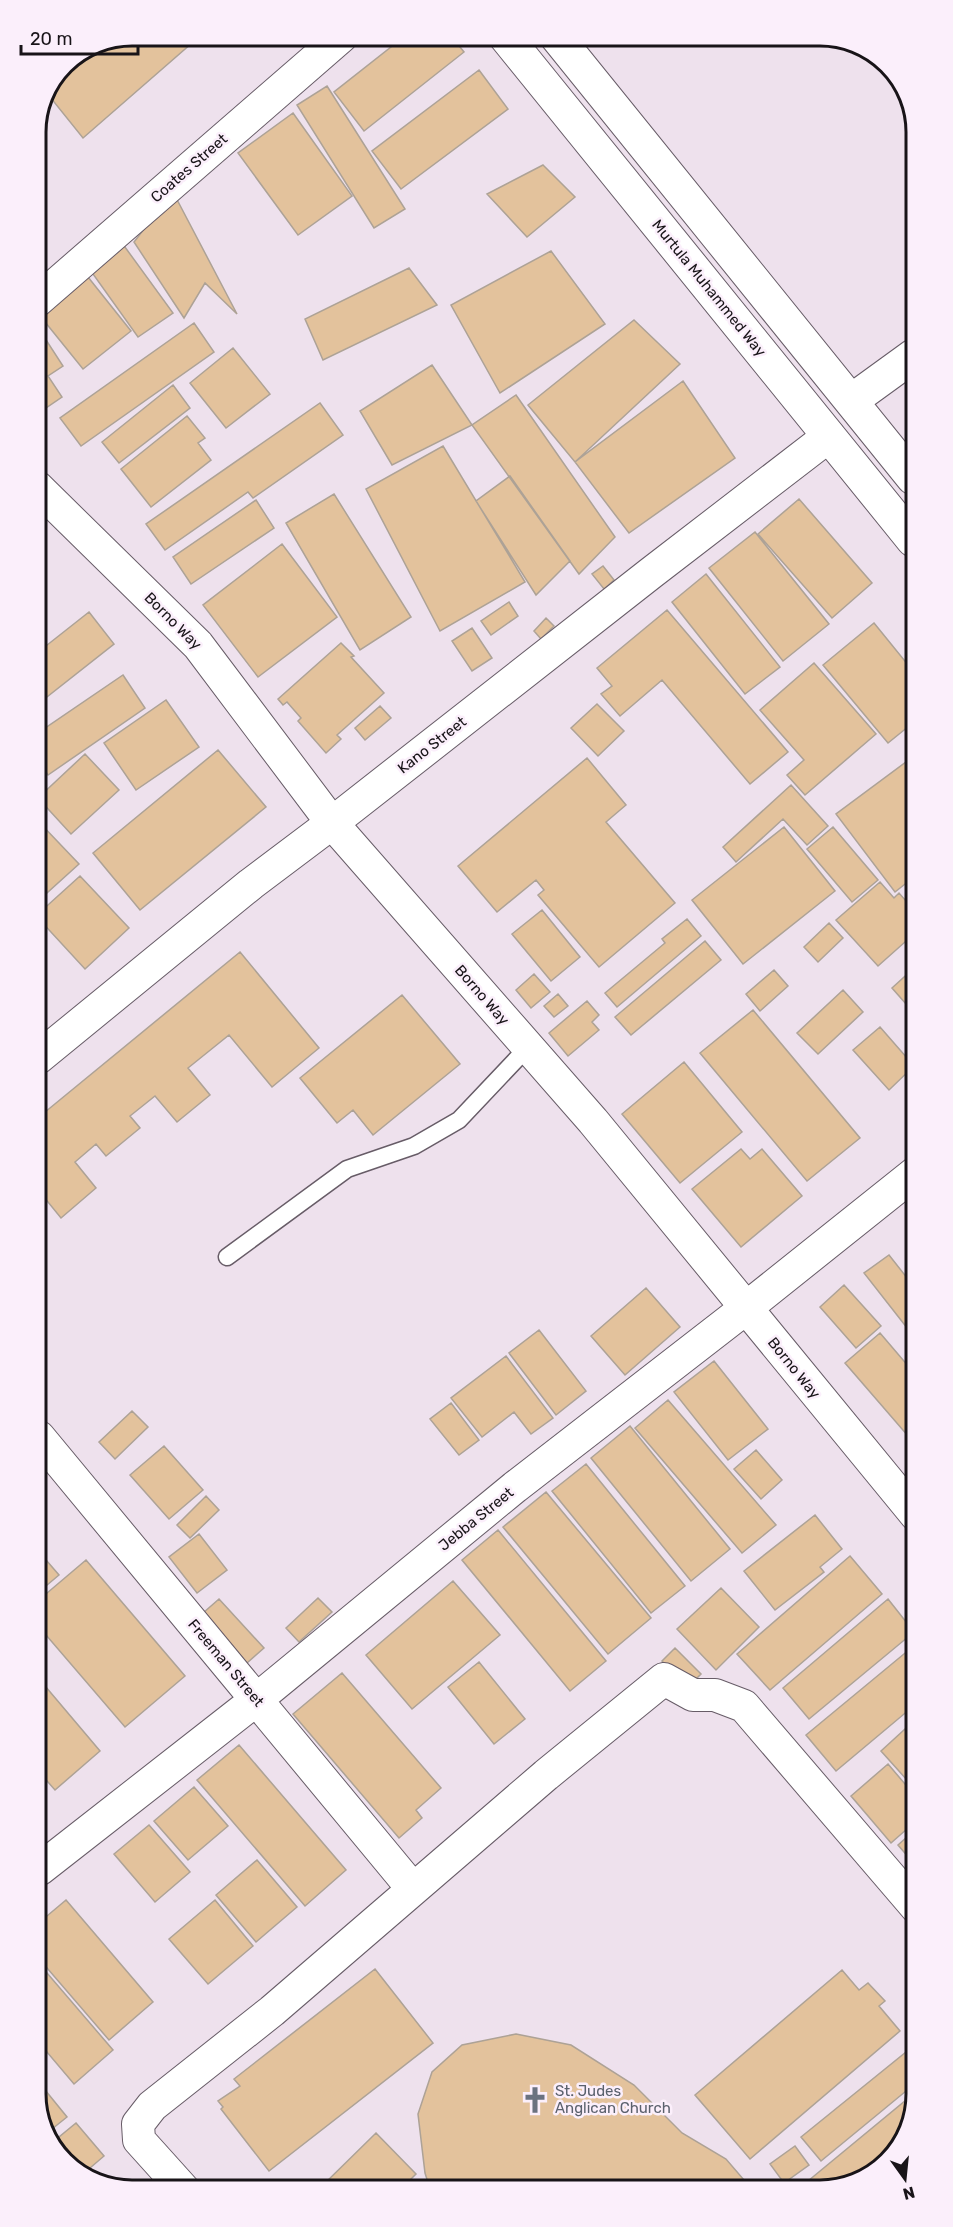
<svg xmlns="http://www.w3.org/2000/svg" width="953" height="2227" viewBox="0 0 953 2227" font-family="Rubik,sans-serif">
<rect width="100%" height="100%" fill="#eee1ed"/>
<path fill="#e3c29c" stroke="#ada296" stroke-width="1.5" d="M132,36H200L83,138L50,97L65,64Z
M405,36H451L464,52L364,131L334,92Z
M479,70L508,109L401,189L372,151Z
M327,86L405,209L374,228L297,105Z
M293,113L352,196L298,235L238,153Z
M543,165L575,197L527,237L487,194Z
M173,192L237,314L205,283L184,318L134,242Z
M122,243L173,313L138,337L88,267Z
M551,251L605,324L500,393L451,305Z
M409,268L437,305L323,360L305,319Z
M84,272L131,331L83,369L37,312Z
M634,320L680,364L575,462L528,405Z
M194,323L214,352L81,446L60,418Z
M37,326L63,366L48,376L62,397L37,414Z
M233,348L270,394L226,428L190,383Z
M432,365L472,425L392,465L360,411Z
M683,381L735,458L629,533L575,462Z
M173,385L190,408L119,463L102,442Z
M516,395L615,537L579,574L472,425Z
M320,403L343,435L253,498L248,492L165,550L146,524Z
M187,416L205,438L198,443L211,460L151,507L121,469Z
M443,446L525,582L440,631L366,489Z
M510,476L570,561L536,595L476,501Z
M334,494L411,617L360,650L286,523Z
M799,499L872,583L832,618L758,534Z
M256,500L274,528L191,584L173,557Z
M755,532L829,624L783,661L709,568Z
M282,544L337,617L258,677L203,605Z
M603,566L614,580L604,589L592,574Z
M706,574L780,667L745,694L672,602Z
M509,602L518,616L491,635L481,621Z
M667,610L788,752L750,784L662,680L620,716L601,694L612,686L597,668Z
M89,612L114,644L38,704L37,653Z
M546,618L554,626L541,639L534,631Z
M874,623L913,671L914,722L888,743L823,665Z
M472,628L492,658L472,671L452,641Z
M341,643L354,656L351,657L384,693L337,735L341,739L326,753L298,721L301,718L287,702L283,705L278,699Z
M814,663L876,734L805,795L787,775L804,760L760,710Z
M123,675L145,708L48,775L38,760V733Z
M166,700L199,747L136,790L104,743Z
M597,704L624,731L598,756L571,728Z
M380,706L391,718L365,740L355,728Z
M218,750L266,807L140,910L93,853Z
M85,754L119,790L71,834L38,798Z
M914,756V877L895,892L836,814Z
M587,758L626,805L606,822L675,903L599,967L538,895L544,890L536,880L497,912L458,866Z
M791,785L828,826L807,845L783,819L736,862L723,847Z
M38,821L79,864L38,901Z
M784,827L835,891L743,964L692,900Z
M833,827L878,880L852,902L807,849Z
M80,876L129,928L85,969L38,918V914Z
M880,882L894,898L899,893L914,910V934L878,966L836,920Z
M542,910L580,957L551,981L512,934Z
M687,919L701,936L617,1007L605,993L665,943L662,939Z
M829,923L843,938L818,962L804,947Z
M705,941L721,960L631,1035L615,1017Z
M240,952L319,1048L272,1087L229,1035L188,1068L210,1095L177,1122L155,1096L130,1116L140,1128L106,1156L96,1144L75,1162L96,1188L61,1218L39,1191V1117Z
M914,968V1013L892,988Z
M774,970L788,986L760,1011L746,994Z
M534,974L550,992L531,1008L516,990Z
M38,979L45,987L38,993Z
M843,990L863,1012L818,1054L797,1033Z
M558,994L568,1006L554,1017L544,1006Z
M402,995L460,1064L373,1135L353,1110L337,1123L300,1078Z
M587,1001L599,1015L592,1022L599,1030L568,1056L549,1033Z
M753,1010L860,1138L807,1181L700,1053Z
M880,1027L914,1066L889,1090L853,1050Z
M684,1062L742,1132L680,1183L622,1114Z
M741,1149L750,1159L762,1149L802,1196L741,1247L692,1189Z
M889,1255L915,1288V1338L864,1273Z
M844,1285L881,1326L856,1348L820,1307Z
M646,1288L680,1327L625,1375L591,1336Z
M539,1330L586,1391L556,1415L509,1353Z
M880,1333L915,1374V1444L845,1363Z
M506,1356L553,1418L531,1434L514,1412L482,1437L451,1398Z
M714,1361L768,1429L728,1460L674,1392Z
M668,1400L776,1525L742,1553L635,1428Z
M451,1403L479,1440L459,1455L430,1419Z
M132,1411L148,1427L115,1459L99,1442Z
M630,1426L730,1549L691,1581L591,1458Z
M164,1446L203,1490L169,1519L130,1475Z
M756,1450L782,1480L761,1499L734,1469Z
M915,1457V1469L910,1462Z
M586,1464L685,1586L651,1613L552,1491Z
M546,1492L651,1618L608,1654L503,1527Z
M206,1496L219,1510L190,1538L177,1525Z
M815,1515L842,1549L820,1567L824,1572L775,1610L744,1571Z
M498,1530L606,1661L570,1691L462,1560Z
M199,1534L227,1570L197,1593L169,1557Z
M40,1553L59,1575L40,1591Z
M850,1556L882,1594L770,1690L737,1654Z
M86,1560L185,1676L125,1727L40,1628V1599Z
M453,1581L500,1635L412,1709L366,1655Z
M721,1588L759,1627L716,1670L677,1629Z
M318,1598L332,1612L299,1642L286,1628Z
M219,1599L264,1648L247,1663L203,1613Z
M888,1599L914,1632L809,1719L783,1688Z
M916,1644V1704L836,1771L806,1735Z
M675,1648L701,1674L688,1687L662,1661Z
M479,1662L525,1719L494,1744L448,1687Z
M342,1673L441,1788L416,1810L422,1818L399,1838L293,1714Z
M40,1680L100,1751L55,1790L40,1773Z
M916,1719V1790L881,1751Z
M239,1745L346,1870L305,1906L197,1780Z
M888,1764L916,1797V1821L891,1843L851,1796Z
M194,1787L228,1826L188,1860L154,1821Z
M149,1825L190,1872L155,1902L114,1854Z
M916,1829V1866L898,1845Z
M257,1860L297,1907L256,1942L216,1895Z
M66,1900L153,2002L109,2040L41,1961V1921Z
M215,1900L253,1946L208,1984L169,1939Z
M41,1966L113,2050L74,2084L41,2045Z
M375,1969L433,2043L269,2171L221,2109L223,2107L218,2101L240,2086L234,2079Z
M842,1970L859,1990L868,1983L885,2001L879,2006L900,2031L750,2159L695,2095Z
M516,2034L571,2045L634,2085L682,2133L726,2159L750,2187L430,2189L425,2173L418,2114L432,2072L462,2045Z
M911,2048L917,2054V2082L821,2161L801,2137Z
M41,2085L67,2117L47,2133L41,2125Z
M917,2091L897,2153L851,2186H813L808,2181Z
M76,2123L104,2156L83,2174L73,2171L53,2142Z
M376,2133L416,2174L401,2189H319Z
M795,2146L809,2165L784,2183L770,2164Z"/>
<g fill="none" stroke-linecap="round" stroke-linejoin="round">
<defs>
<path id="lane" d="M227,1257L347,1169L414,1146L459,1120L528,1047"/>
<path id="street" d="M37,301L342,36
M37,487L198,645L332,823L593,1121L916,1515
M38,1058L251,884L332,823L651,573L829,436
M39,1437L413,1889
M40,1869L256,1700L515,1487L746,1308L915,1173
M184,2190L139,2140L138,2124L152,2106L272,2011L546,1775L664,1679L693,1695H715L744,1706L917,1908"/>
<path id="secondary" d="M556,36L913,478
M851,401L913,356"/>
<path id="highway" d="M505,36L913,540"/>
</defs>
<use href="#lane" stroke="#675c67" stroke-width="19"/>
<use href="#street" stroke="#675c67" stroke-width="34"/>
<use href="#secondary" stroke="#675c67" stroke-width="35"/>
<use href="#highway" stroke="#675c67" stroke-width="35"/>
<use href="#lane" stroke="#fff" stroke-width="16"/>
<use href="#street" stroke="#fff" stroke-width="32"/>
<use href="#secondary" stroke="#fff" stroke-width="33"/>
<use href="#highway" stroke="#fff" stroke-width="33"/>
</g>
<defs>
<symbol id="church-bare" viewBox="-9 -9 18 18"><path d="M-1.2-6h2.4v3.5h3.3v2.4h-3.3V6h-2.4V-.1h-3.3v-2.4h3.3Z" fill="#6b7280" stroke="#fbeffb" stroke-width="2.5" paint-order="stroke"/></symbol>
</defs>
<g fill-rule="evenodd">
<use href="#church-bare" x="516" y="2081" width="38" height="38"/>
</g>
<g text-anchor="middle" stroke-width="5" stroke-linejoin="round" paint-order="stroke">
<g font-size="15" fill="#181418" stroke="#fbeffb">
<text transform="translate(189 168) rotate(-41)" y="5">Coates Street</text>
<text transform="translate(709 288) rotate(51)" y="5">Murtula Muhammed Way</text>
<text transform="translate(173 621) rotate(45)" y="5">Borno Way</text>
<text transform="translate(432 745) rotate(-38)" y="5">Kano Street</text>
<text transform="translate(482 995) rotate(49)" y="5">Borno Way</text>
<text transform="translate(794 1368) rotate(51)" y="5">Borno Way</text>
<text transform="translate(476 1519) rotate(-39)" y="5">Jebba Street</text>
<text transform="translate(226 1663) rotate(50)" y="5">Freeman Street</text>
</g>
<g font-size="15" fill="#5b616d" stroke="#fbeffb" text-anchor="start">
<text x="555" y="2096">St. Judes<tspan x="555" dy="17">Anglican Church</tspan></text>
</g>
</g>
<path d="M0 0H953V2227H0ZM132 46H820A86 86 0 0 1 906 132V2094A86 86 0 0 1 820 2180H132A86 86 0 0 1 46 2094V132A86 86 0 0 1 132 46Z" fill="#fbeffb" fill-rule="evenodd"/>
<path fill="none" stroke="#181418" stroke-width="3" d="M132 46H820A86 86 0 0 1 906 132V2094A86 86 0 0 1 820 2180H132A86 86 0 0 1 46 2094V132A86 86 0 0 1 132 46Z"/>
<g transform="translate(905 2179) rotate(165)" stroke="#fbeffb" stroke-width="4.5" paint-order="stroke">
<path d="M0-4.5L10 22L0 15L-10 22Z" fill="#181418"/>
<text y="-9" font-size="16" font-weight="bold" text-anchor="middle" fill="#181418">N</text>
</g>
<path d="M21 45v9h117v-9" fill="none" stroke="#181418" stroke-width="3"/>
<text x="30" y="45" font-size="18" fill="#181418" stroke="#fbeffb" stroke-width="4.5" paint-order="stroke">20 m</text>
</svg>
